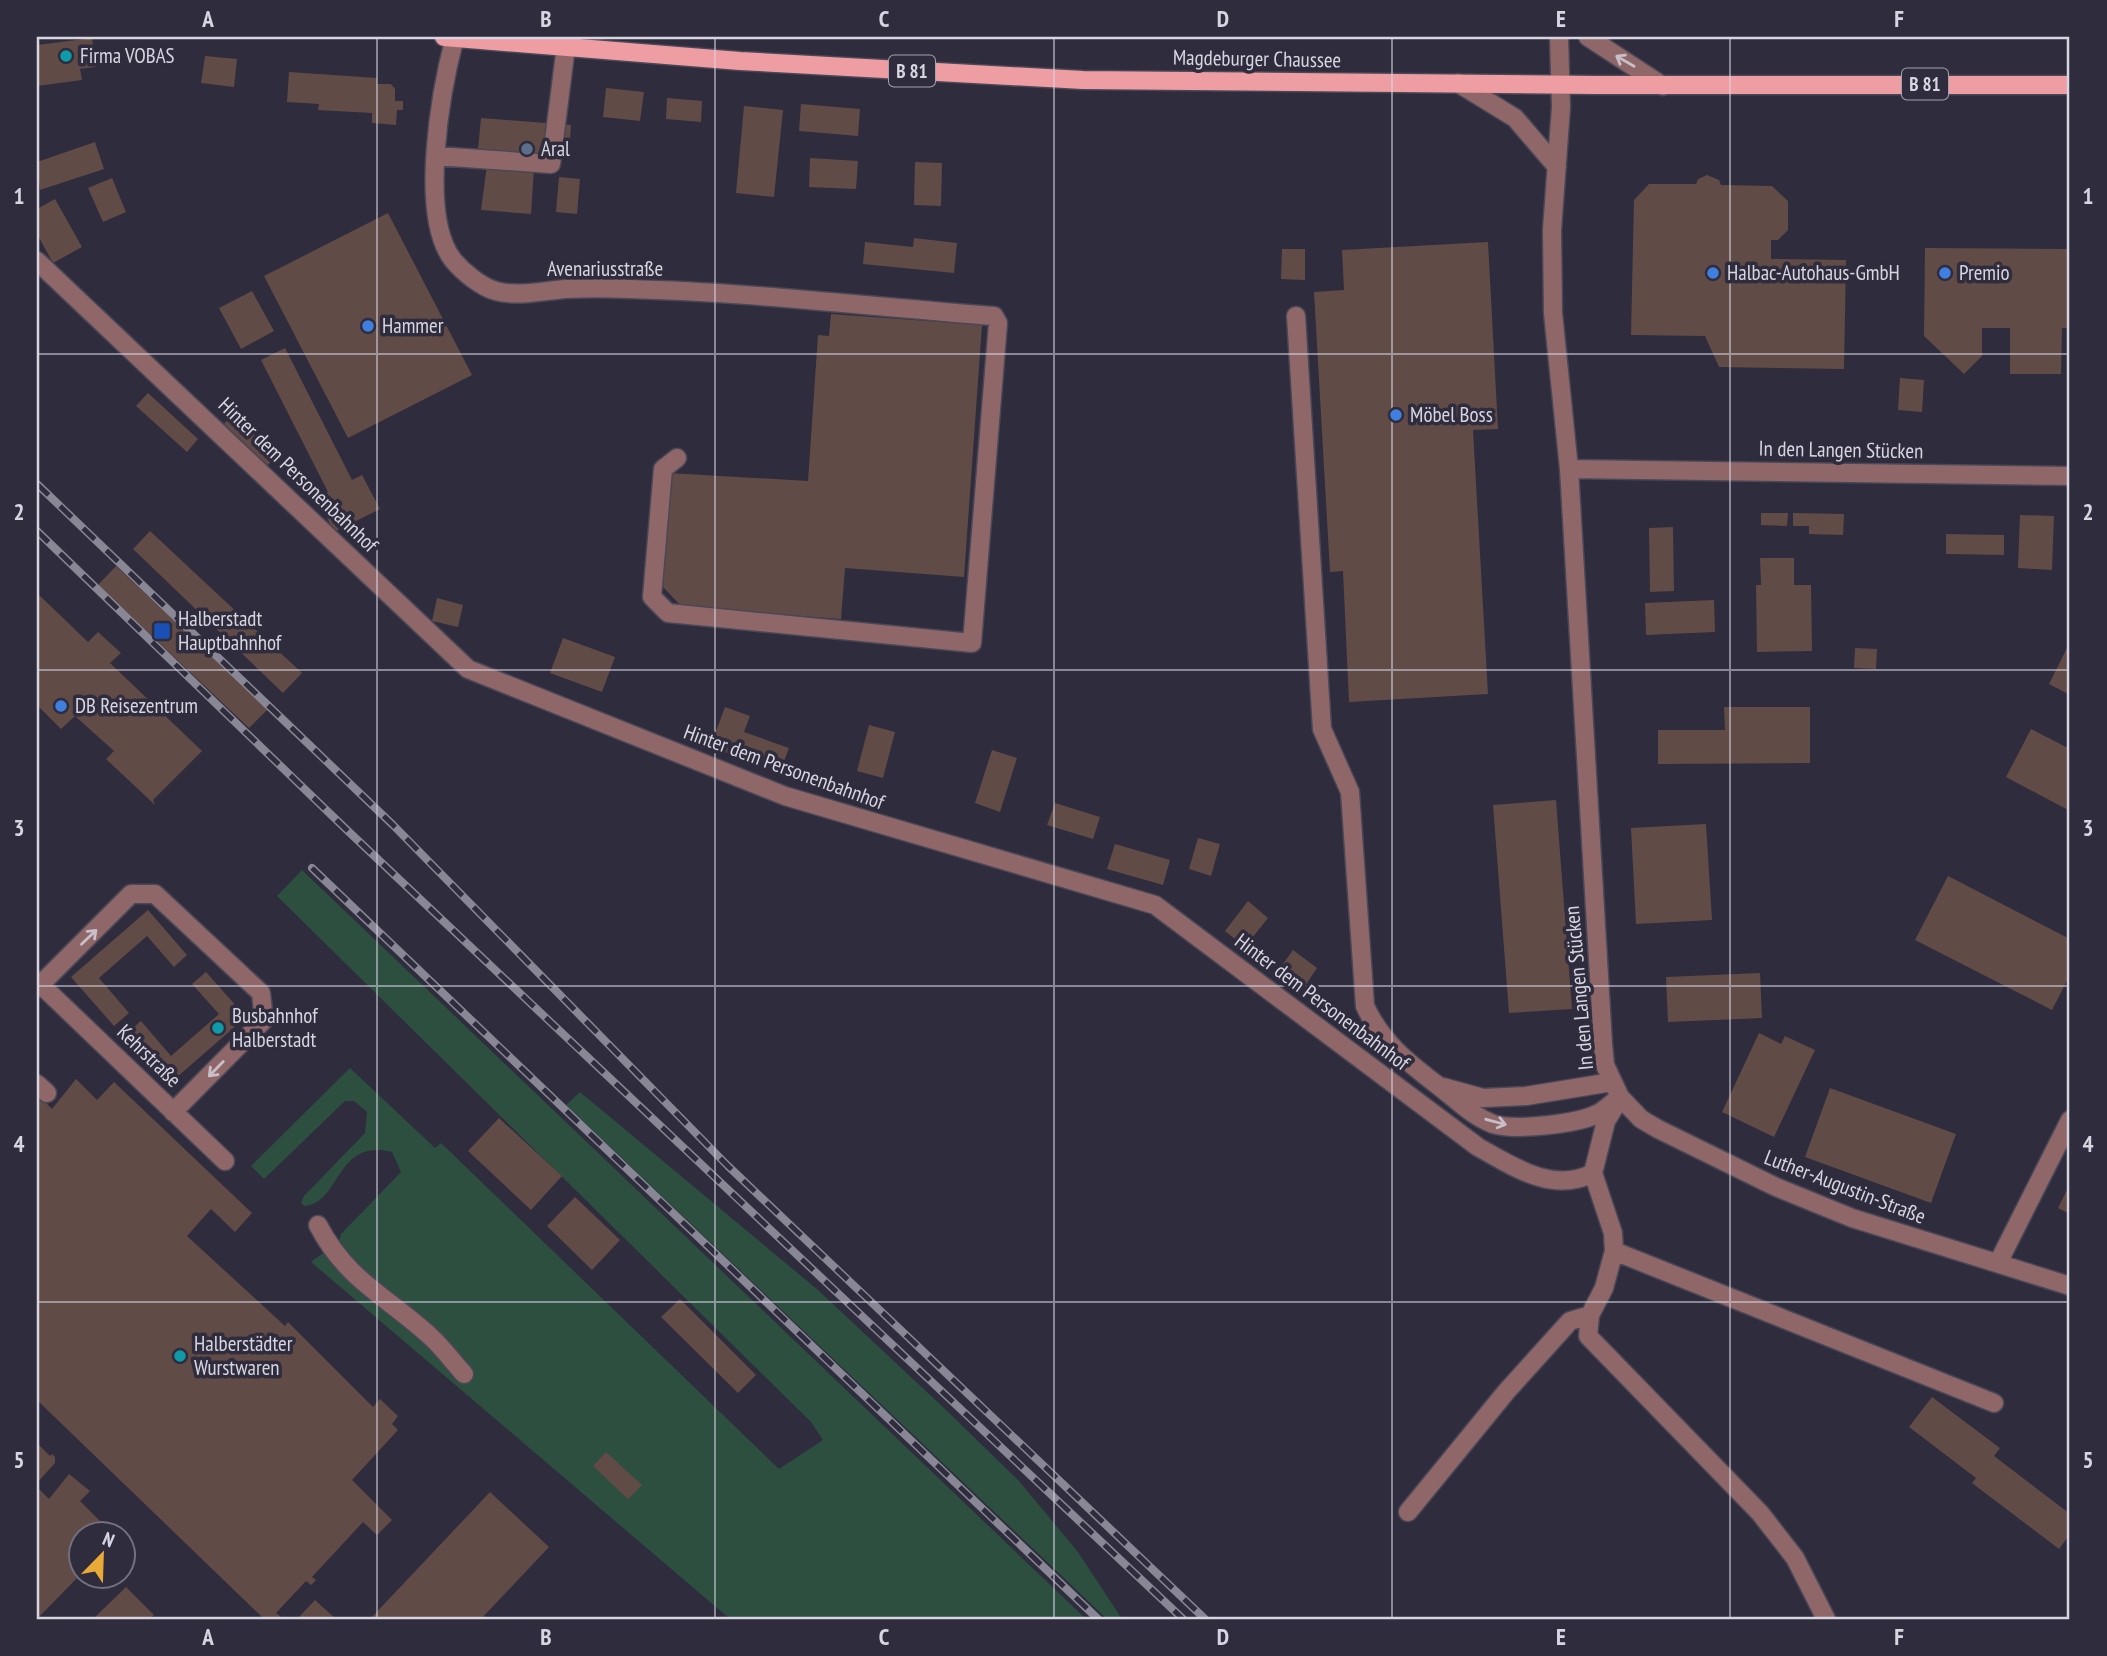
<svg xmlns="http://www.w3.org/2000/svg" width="2107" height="1656" viewBox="0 0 2107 1656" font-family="'PT Sans Narrow',sans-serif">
<rect width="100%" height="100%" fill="#2f2c3d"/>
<path fill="#2c4f3f" d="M302,870L1086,1619H730L311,1262L339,1241L341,1234L401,1172L392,1152C335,1138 341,1204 304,1206L301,1203L304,1196L365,1133L367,1112L354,1101H345L264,1179L251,1166L350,1068L435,1148L441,1143L779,1469L823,1440L811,1422L277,896Z
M580,1092L818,1290L945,1409L1019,1481L1078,1552L1122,1619H1107L566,1105Z"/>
<path fill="#614b46" d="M92,38L96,67L80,69L82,80L37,86V45Z
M205,56L237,59L234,87L201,83Z
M289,72L377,78V84H391L395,89V101H403V110H397L396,125L372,123V113L318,110L319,104L287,102Z
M606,88L644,92L640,121L603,117Z
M667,98L702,101L701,122L666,119Z
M801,104L860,109L858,136L799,131Z
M744,106L783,110L774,197L736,193Z
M481,118L571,125L569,156L535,153L531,214L481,210L489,150L478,149Z
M95,142L104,169L40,190L37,162Z
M810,158L858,161L856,189L809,187Z
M915,162L942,163L941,206L914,205Z
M1707,175L1719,180L1721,185L1772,186L1788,201V230L1778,240H1771V259L1846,260L1844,369L1719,367L1705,336L1631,335L1634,200L1649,184H1696L1698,179Z
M559,177L580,179L577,214L556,212Z
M112,178L126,212L103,222L88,188Z
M55,199L82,247L53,263L37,234V209Z
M388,213L472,375L348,438L264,276Z
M914,238L957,243L954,273L863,264L865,242L913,247Z
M1488,242L1498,429L1473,430L1488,694L1349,702L1343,571L1330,572L1314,292L1344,290L1342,250Z
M1925,248L2070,249V328H2062L2061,374H2010V328H1982V356L1964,374L1924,336Z
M1282,249H1305V280L1281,279Z
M252,291L274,331L241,349L219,308Z
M831,314L982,325L964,577L845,568L841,619L682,607L662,586L668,473L808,481L818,335L829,336Z
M285,348L352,480L362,475L380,509L334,532L317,497L328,492L261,360Z
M1900,378L1924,380L1922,412L1898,410Z
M148,393L198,439L187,452L136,406Z
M234,413L278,454L267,466L222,426Z
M1761,513H1788L1787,526L1761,525Z
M1793,513L1844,514L1843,535L1809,534V526H1793Z
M2020,515L2054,516L2052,570L2018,568Z
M1673,527L1674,591L1650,592L1649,528Z
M150,531L302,673L283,693L133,549Z
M1946,534L2004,535V555L1946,554Z
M1760,558H1794V585H1811L1812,651L1757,652L1756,585H1761Z
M116,566L268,709L249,728L98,585Z
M37,593L88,642L98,632L121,653L110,663L202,751L153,800L155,805L106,759L114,751L75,716L61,729L39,707L37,710Z
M437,598L463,605L458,627L432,621Z
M1714,600L1715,632L1646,635L1645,603Z
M563,638L615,657L602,692L550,673Z
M2070,642V695L2049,684Z
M1855,648L1877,649L1876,669L1854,668Z
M725,707L750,716L744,732L789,748L780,772L710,747Z
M1724,707H1810V763L1658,764V730H1725Z
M869,725L895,732L883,778L857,771Z
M2031,729L2070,749V811L2006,777Z
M992,750L1017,758L1000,812L975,803Z
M1556,800L1572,1009L1509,1013L1493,805Z
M1055,803L1100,817L1093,839L1047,825Z
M1706,824L1712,920L1636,924L1631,828Z
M1198,838L1220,844L1211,876L1189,869Z
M1115,844L1170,860L1163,885L1107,869Z
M1948,876L2070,939V975L2052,1010L1915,940Z
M1248,901L1268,918L1245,947L1225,931Z
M148,910L187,955L174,967L147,936L99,978L129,1013L114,1026L71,977Z
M1293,950L1317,968L1301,992L1276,974Z
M206,972L246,1017L169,1084L125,1035L141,1021L171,1056L219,1014L192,984Z
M1760,973L1762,1018L1668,1022L1666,977Z
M1759,1033L1781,1044L1785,1036L1815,1050L1774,1137L1722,1112Z
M76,1079L97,1100L114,1082L252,1213L235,1232L211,1209L187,1236L285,1326L288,1322L373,1407L380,1399L398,1416L392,1424L398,1430L352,1480L392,1520L377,1535L363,1522L312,1577L316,1580L311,1585L306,1581L276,1613L281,1617L279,1619H264L37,1400V1094L52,1109Z
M1830,1088L1956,1134L1931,1203L1805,1157Z
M499,1118L562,1176L531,1210L468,1151Z
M2070,1184V1214L2058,1208Z
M575,1197L620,1240L592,1270L547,1226Z
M680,1299L756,1375L738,1393L661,1317Z
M1932,1397L2000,1448L1994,1456L2070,1514V1534L2059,1549L1972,1483L1976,1478L1909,1427Z
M37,1443L50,1456L52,1454L55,1457V1463L37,1483Z
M606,1452L642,1485L628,1499L593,1466Z
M69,1474L90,1491L80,1501L113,1534H80V1575L37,1619V1487L49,1499Z
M490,1492L549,1547L481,1619H370Z
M126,1587L154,1615L149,1619H93Z
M315,1600L336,1619H297Z"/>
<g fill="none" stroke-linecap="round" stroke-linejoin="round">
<defs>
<path id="minor" d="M455,37C441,89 418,215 453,260C463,272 481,287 496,291C517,297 543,291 565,289C586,288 607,288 629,289C750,292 873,307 994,316L998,323L972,643L668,613L652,597L663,469L677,458
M1559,37L1561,107L1552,230L1553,313L1569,469L1603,1044L1605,1065L1620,1097L1641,1119L1658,1129L1776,1187L1852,1218L2070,1286
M1588,37L1663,86
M1458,83L1515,118L1557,167
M437,156L551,164L566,46
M37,261L468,669L785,796L1155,905L1478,1147C1514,1167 1553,1194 1593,1173
M1296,316L1322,729L1350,792L1365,1006C1381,1041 1406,1061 1436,1084C1455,1098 1470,1115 1493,1124C1514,1131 1579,1124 1599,1113C1606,1109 1613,1102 1620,1097
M1569,469L2070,476
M37,981L225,1161
M37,988L131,894H155L261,993L264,1020L173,1112
M37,1084L47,1093
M1443,1087L1483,1098L1526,1096L1612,1082
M1617,1103L1606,1121L1593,1173L1613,1233L1614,1251L1994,1403
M318,1225C347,1281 388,1297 431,1337C443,1348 453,1362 464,1374
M1998,1263L2070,1120
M1590,1315L1588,1336L1760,1513L1795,1558L1826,1619
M1408,1512L1506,1392L1570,1321L1590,1315L1604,1288L1614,1251"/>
<path id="major" d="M444,37L740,61L1083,80L1597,85H2070"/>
</defs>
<use href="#minor" stroke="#4a4757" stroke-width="21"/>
<use href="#major" stroke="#4a4757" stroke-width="21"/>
<use href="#minor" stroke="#8f6769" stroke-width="18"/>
<use href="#major" stroke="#ee9da2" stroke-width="18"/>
<defs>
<path id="rail" d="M37,484L393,825L728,1166L1205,1619
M37,531L349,832L1183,1619
M312,868L1098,1619"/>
</defs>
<use href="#rail" stroke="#898795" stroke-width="8"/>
<use href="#rail" stroke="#2f2c3d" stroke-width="5" stroke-dasharray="16" stroke-linecap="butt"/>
</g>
<defs><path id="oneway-shaft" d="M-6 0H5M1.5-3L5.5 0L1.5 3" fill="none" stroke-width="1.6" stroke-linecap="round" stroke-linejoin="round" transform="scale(1.75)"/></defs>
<g stroke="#c9bfc9">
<use href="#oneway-shaft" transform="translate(1625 61) rotate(-150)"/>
<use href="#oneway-shaft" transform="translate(89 937) rotate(-44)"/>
<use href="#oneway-shaft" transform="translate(216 1069) rotate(134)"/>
<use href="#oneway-shaft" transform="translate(1496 1122) rotate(15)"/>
</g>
<path fill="none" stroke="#d7d5e1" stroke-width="2" stroke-opacity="0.55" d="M377,37V1619M715,37V1619M1054,37V1619M1392,37V1619M1730,37V1619M37,354H2070M37,670H2070M37,986H2070M37,1302H2070"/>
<g fill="#0f9aa8" stroke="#2f2c3d" stroke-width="2.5">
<circle cx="66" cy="56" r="7"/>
<circle cx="218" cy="1028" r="7"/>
<circle cx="180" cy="1356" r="7"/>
</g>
<circle fill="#5c6f8a" stroke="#2f2c3d" stroke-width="2.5" cx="527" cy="149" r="7"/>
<g fill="#3f7fe0" stroke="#2f2c3d" stroke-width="2.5">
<circle cx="1713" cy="273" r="7"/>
<circle cx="1945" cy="273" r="7"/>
<circle cx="368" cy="326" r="7"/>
<circle cx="1396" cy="415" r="7"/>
<circle cx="61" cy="706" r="7"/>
</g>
<rect fill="#1a4fb4" stroke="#2f2c3d" stroke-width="2.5" x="153" y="622" width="18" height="18" rx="3.5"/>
<g text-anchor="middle" stroke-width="7" stroke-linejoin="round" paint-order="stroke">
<g fill="#2f2c3d" stroke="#a5a2b0" stroke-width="2">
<rect x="889" y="55.5" width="46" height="31" rx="5"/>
<rect x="1902" y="68.5" width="46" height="31" rx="5"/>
</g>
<g font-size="19" font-weight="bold" fill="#d7d5e1">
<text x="912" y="78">B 81</text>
<text x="1925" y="91">B 81</text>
</g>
<g font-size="21" fill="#d7d5e1" stroke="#2f2c3d" text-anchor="start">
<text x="80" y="63">Firma VOBAS</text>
<text x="541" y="156">Aral</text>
<text x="1727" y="280">Halbac-Autohaus-GmbH</text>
<text x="1959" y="280">Premio</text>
<text x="382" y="333">Hammer</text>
<text x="1410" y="422">Möbel Boss</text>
<text x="178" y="626">Halberstadt<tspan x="178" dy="24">Hauptbahnhof</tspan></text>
<text x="75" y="713">DB Reisezentrum</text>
<text x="232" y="1023">Busbahnhof<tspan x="232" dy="24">Halberstadt</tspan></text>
<text x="194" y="1351">Halberstädter<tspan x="194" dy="24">Wurstwaren</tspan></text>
</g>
<g font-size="21" fill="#d7d5e1" stroke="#2f2c3d">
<text transform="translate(1257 59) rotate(1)" y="7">Magdeburger Chaussee</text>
<text x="605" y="276">Avenariusstraße</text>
<text transform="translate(1841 450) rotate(1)" y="7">In den Langen Stücken</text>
<text transform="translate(298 475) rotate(44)" y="7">Hinter dem Personenbahnhof</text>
<text transform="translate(784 767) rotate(20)" y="7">Hinter dem Personenbahnhof</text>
<text transform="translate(1579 988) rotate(-95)" y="7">In den Langen Stücken</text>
<text transform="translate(1322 1002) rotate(37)" y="7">Hinter dem Personenbahnhof</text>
<text transform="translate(149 1056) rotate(44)" y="7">Kehrstraße</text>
<text transform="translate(1845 1187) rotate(21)" y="7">Luther-Augustin-Straße</text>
</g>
</g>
<rect width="2107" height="1656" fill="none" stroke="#2f2c3d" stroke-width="77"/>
<g transform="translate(102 1555) rotate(23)"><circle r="33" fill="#2f2c3d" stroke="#72707f" stroke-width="2"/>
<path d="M0-5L12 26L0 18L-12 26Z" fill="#e9ab38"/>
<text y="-10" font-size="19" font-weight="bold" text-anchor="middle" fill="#d7d5e1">N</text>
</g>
<rect x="38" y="38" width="2030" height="1580" fill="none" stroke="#d7d5e1" stroke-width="2.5"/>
<g font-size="23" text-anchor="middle" font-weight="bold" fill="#d7d5e1">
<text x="208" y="27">A</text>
<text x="546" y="27">B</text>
<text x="884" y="27">C</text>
<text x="1223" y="27">D</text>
<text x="1561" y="27">E</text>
<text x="1899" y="27">F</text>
<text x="19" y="204">1</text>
<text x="2088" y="204">1</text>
<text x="19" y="520">2</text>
<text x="2088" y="520">2</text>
<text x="19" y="836">3</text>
<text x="2088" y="836">3</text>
<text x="19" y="1152">4</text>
<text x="2088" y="1152">4</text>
<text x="19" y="1468">5</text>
<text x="2088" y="1468">5</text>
<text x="208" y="1645">A</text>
<text x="546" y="1645">B</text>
<text x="884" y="1645">C</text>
<text x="1223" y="1645">D</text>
<text x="1561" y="1645">E</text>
<text x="1899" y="1645">F</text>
</g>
</svg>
